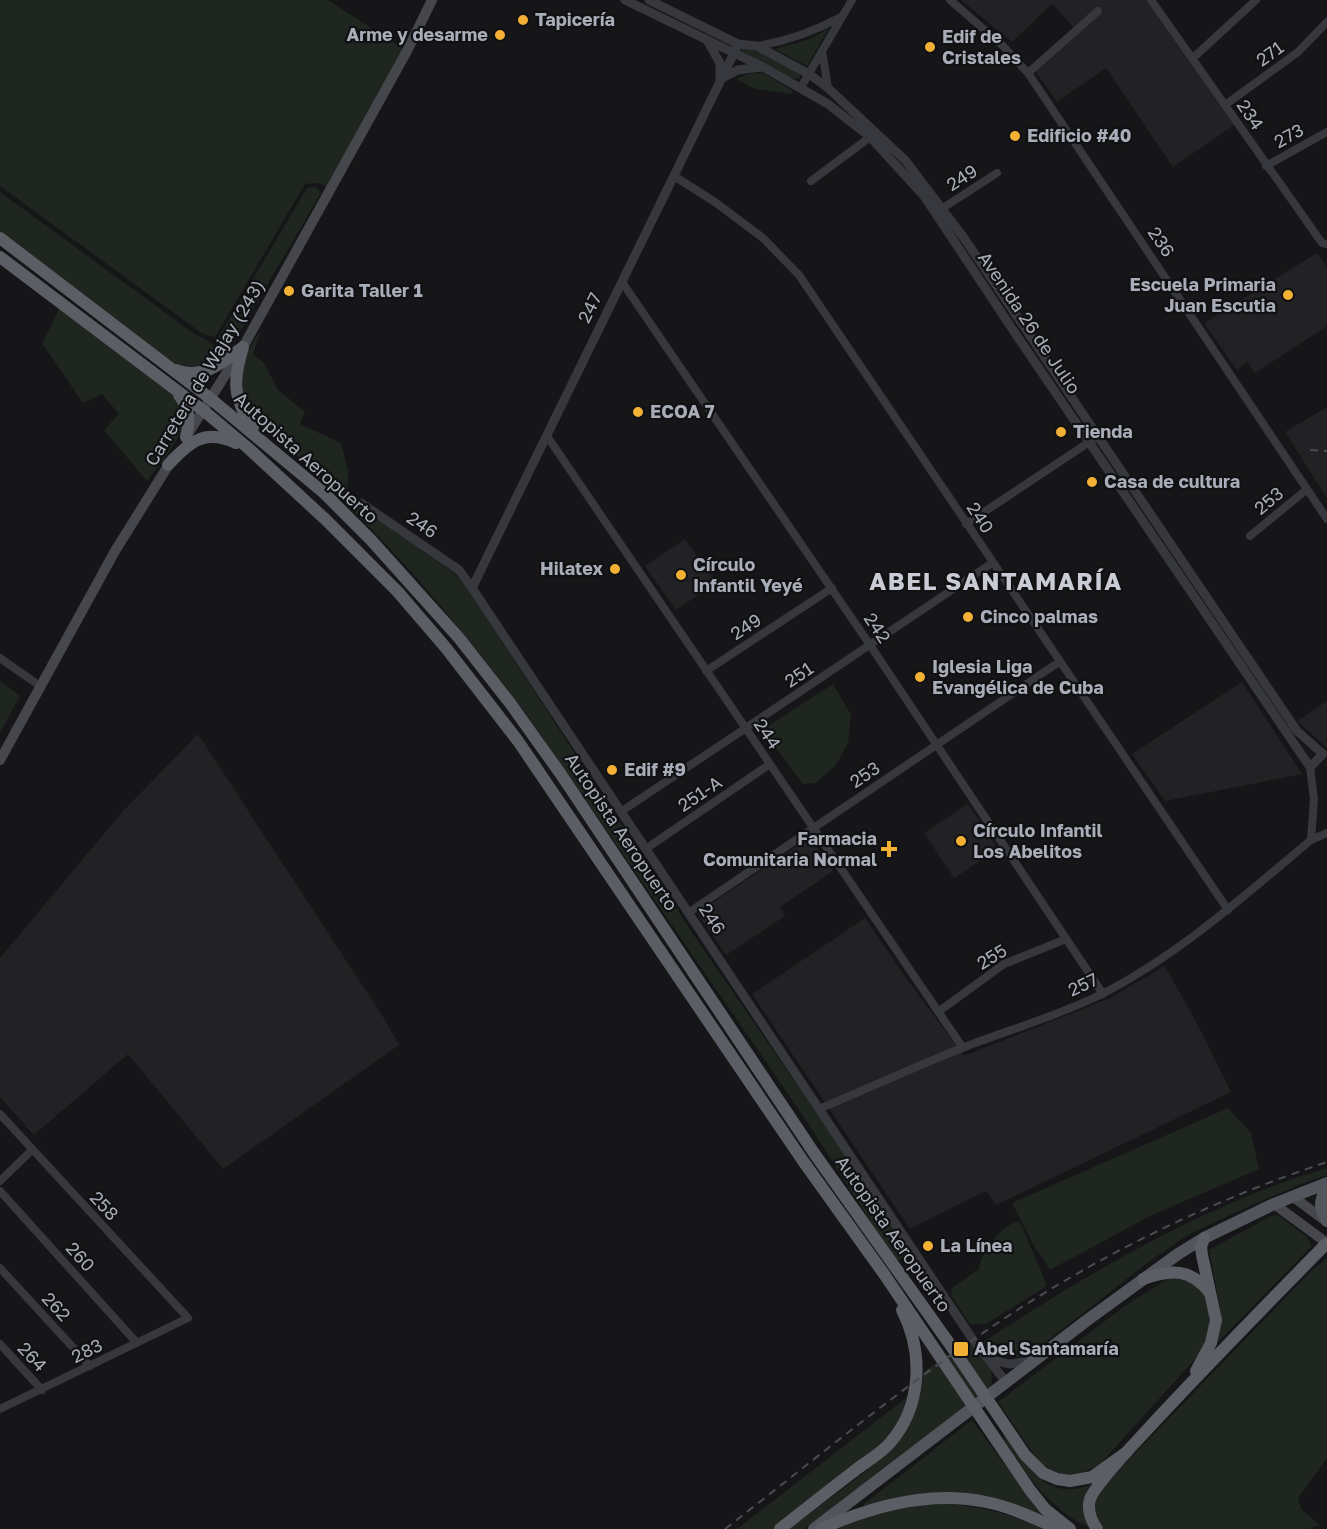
<svg xmlns="http://www.w3.org/2000/svg" width="1327" height="1529" viewBox="0 0 1327 1529" font-family="'Golos Text',sans-serif">
<rect width="100%" height="100%" fill="#161618"/>
<path fill="#222225" d="M961,0H1146L1234,125L1173,167L1106,68L1057,102L1035,71L1079,33L1052,4L1012,42Z
M1317,253L1327,267V326L1255,373L1247,362L1237,370L1204,323Z
M1327,407V498L1285,432Z
M685,539L716,583L676,610L645,566Z
M1242,682L1302,774L1165,801L1132,754Z
M1327,701V748L1297,721Z
M198,734L385,1020L399,1045L223,1169L128,1054L34,1135L0,1097V958L123,811Z
M968,804L998,849L954,878L924,833Z
M810,837L833,871L780,907L785,916L726,955L697,913Z
M865,918L906,978L964,1056L1110,998L1165,966L1201,1031L1231,1092L996,1205L986,1191L910,1229L752,994Z"/>
<path fill="#1e261f" d="M0,0H328L407,51L331,187L317,183L305,184L215,337L203,334L0,186Z
M829,28L807,66L775,49L810,39Z
M744,47L753,49L800,73V78L794,79L741,51Z
M763,73L793,91L791,94L755,89L736,79L748,74Z
M316,187L321,193L235,340L226,349L217,340L307,188Z
M0,192L193,333C206,340 217,344 220,359L208,368L172,365L0,232Z
M60,308L170,392C178,400 186,409 184,421C182,439 158,466 147,481L104,430L119,414L102,394L83,403L42,343Z
M261,330L253,354L264,363L278,390L305,412L300,424L341,443L348,471L347,504L354,502L454,573L466,587L699,943L868,1188L910,1253L896,1262L806,1120L534,725C498,676 460,628 421,583C368,522 308,467 250,412L243,399L240,387L245,355Z
M0,681L20,696L0,733Z
M833,684L851,715L848,743L836,765L816,783L803,784L762,730Z
M1228,1108L1251,1133L1259,1169L1150,1216L1050,1270L1033,1244L1012,1203Z
M1327,1168V1175L1301,1184L1241,1210L1188,1235L1150,1261L1029,1355C1011,1360 995,1356 983,1342C1091,1272 1202,1205 1327,1168Z
M1278,1215L1307,1237L1311,1245L1310,1248L1218,1342L1220,1308L1209,1250L1271,1216Z
M1017,1221L1021,1224L1047,1286L986,1324H970L951,1295L952,1288L979,1269C982,1250 1000,1228 1017,1221Z
M1327,1258V1458L1298,1498L1301,1509L1320,1525L1309,1529H1105C1100,1526 1099,1523 1097,1517C1087,1497 1104,1487 1117,1472L1312,1270Z
M1173,1277L1187,1278L1206,1293C1212,1323 1212,1332 1196,1358L1102,1462C1080,1477 1060,1479 1039,1462L998,1402L1122,1308L1164,1281Z
M970,1339C979,1352 1000,1372 989,1388L805,1529H789C809,1514 829,1499 849,1484C867,1470 887,1456 901,1438C915,1420 922,1395 923,1372Z
M906,1398C902,1418 892,1432 878,1448L775,1529H737Z
M972,1420L1040,1513L1039,1515L998,1500L864,1506V1504Z
M1006,1437C1027,1467 1049,1503 1092,1484C1083,1497 1081,1515 1091,1529C1046,1506 1030,1478 1003,1439Z
M934,1503C976,1505 1006,1512 1045,1529H836L885,1511Z"/>
<g fill="none" stroke-linecap="round" stroke-linejoin="round">
<path stroke="#37383d" stroke-width="8" d="M950,0L1002,45L1028,73L1327,519
M1151,0L1322,243L1327,244
M757,46C788,41 813,32 841,17
M822,51L828,88
M1193,58L1256,0
M1028,73L1098,11
M801,87L852,0
M1225,105L1298,52L1327,22
M1266,166L1327,132
M674,176L715,202L763,238L799,275L1228,910
M811,181L873,135
M943,208L997,173
M622,282L870,645L1103,994
M547,436L963,1048
M966,524L1097,437
M1250,536L1306,490
M0,658L40,686
M706,671L832,588
M1310,767L1314,799L1311,840
M622,811L992,563
M647,848L770,764
M688,913L1059,662
M938,1012L1004,964L1066,939
M819,1109C867,1089 914,1067 962,1048C1008,1030 1058,1016 1102,994C1180,954 1245,895 1311,840L1327,833
M0,1114L188,1318L0,1409
M0,1181L32,1150
M0,1191L137,1343
M0,1268L90,1366
M0,1344L42,1390"/>
<path stroke="#37383d" stroke-width="9" d="M625,0L763,67L828,104L870,137L924,196L1015,333L1310,767L1323,754L1297,731L964,238L905,160L828,88L809,74L757,46L738,44L649,0
M708,42L720,63V76
M720,79L738,70L761,67
M361,503L459,570L472,588L973,1340L1006,1382
M472,588L736,49
M989,1359L1009,1364L1031,1361"/>
<path stroke="#45474d" stroke-width="10" d="M186,437L243,347L407,51L432,0
M0,760L115,551L173,458
M1292,1196L1327,1222
M1274,1204L1327,1243"/>
<path stroke="#53555c" stroke-width="12" d="M1327,1188C1319,1200 1319,1209 1327,1221
M814,1529L1086,1321L1178,1254L1204,1238L1274,1204L1327,1183"/>
<path stroke="#5b5e65" stroke-width="12" d="M0,238L211,399L324,493L371,540L459,638L510,703L560,773L814,1153L949,1343L1025,1455L1043,1473L1057,1479L1070,1481L1092,1477L1127,1452
M0,257L204,411L248,448L325,519L398,592L446,648L518,741L803,1161L884,1274L1030,1490L1045,1509L1070,1529
M243,347C233,380 232,397 253,427
M175,370C204,380 222,363 243,347
M179,395C190,409 190,420 186,437
M168,465C189,442 205,428 236,443
M1143,1279C1171,1269 1191,1268 1210,1293
M1196,1371L1211,1343L1216,1320L1202,1255L1201,1247L1204,1238
M780,1529C804,1510 828,1491 853,1472C864,1463 879,1455 889,1444C922,1407 924,1353 902,1310
M821,1529C872,1506 930,1490 986,1502C1012,1507 1035,1519 1059,1529
M1097,1529C1091,1520 1087,1509 1090,1499C1095,1485 1133,1445 1145,1432C1204,1368 1265,1306 1326,1244"/>
<path stroke="#4a4c52" stroke-width="2" stroke-dasharray="8 6" stroke-linecap="butt" d="M1310,450L1327,451
M725,1529C836,1443 945,1351 1066,1280C1148,1232 1237,1192 1327,1162"/>
</g>
<g fill="#f2b134" stroke="#111113" stroke-width="2">
<circle cx="523" cy="20" r="6"/>
<circle cx="500" cy="35" r="6"/>
<circle cx="930" cy="47" r="6"/>
<circle cx="1015" cy="136" r="6"/>
<circle cx="289" cy="291" r="6"/>
<circle cx="1288" cy="295" r="6"/>
<circle cx="638" cy="412" r="6"/>
<circle cx="1061" cy="432" r="6"/>
<circle cx="1092" cy="482" r="6"/>
<circle cx="615" cy="569" r="6"/>
<circle cx="681" cy="575" r="6"/>
<circle cx="968" cy="617" r="6"/>
<circle cx="920" cy="677" r="6"/>
<circle cx="612" cy="770" r="6"/>
<circle cx="961" cy="841" r="6"/>
<path d="M886 840h6v6h6v6h-6v6h-6v-6h-6v-6h6z"/>
<circle cx="928" cy="1246" r="6"/>
<rect x="953" y="1341" width="16" height="16" rx="3"/>
</g>
<g text-anchor="middle" stroke-width="4.5" stroke-linejoin="round" paint-order="stroke">
<g font-size="18" font-weight="bold" fill="#a8adb8" stroke="#111113" text-anchor="start">
<text x="535" y="26">Tapicería</text>
<text x="488" y="41" text-anchor="end">Arme y desarme</text>
<text x="942" y="43">Edif de<tspan x="942" dy="21">Cristales</tspan></text>
<text x="1027" y="142">Edificio #40</text>
<text x="1276" y="291" text-anchor="end">Escuela Primaria<tspan x="1276" dy="21">Juan Escutia</tspan></text>
<text x="301" y="297">Garita Taller 1</text>
<text x="650" y="418">ECOA 7</text>
<text x="1073" y="438">Tienda</text>
<text x="1104" y="488">Casa de cultura</text>
<text x="693" y="571">Círculo<tspan x="693" dy="21">Infantil Yeyé</tspan></text>
<text x="603" y="575" text-anchor="end">Hilatex</text>
<text x="980" y="623">Cinco palmas</text>
<text x="932" y="673">Iglesia Liga<tspan x="932" dy="21">Evangélica de Cuba</tspan></text>
<text x="624" y="776">Edif #9</text>
<text x="973" y="837">Círculo Infantil<tspan x="973" dy="21">Los Abelitos</tspan></text>
<text x="877" y="845" text-anchor="end">Farmacia<tspan x="877" dy="21">Comunitaria Normal</tspan></text>
<text x="940" y="1252">La Línea</text>
<text x="974" y="1355">Abel Santamaría</text>
</g>
<g font-size="18" fill="#a8adb8" stroke="#111113">
<text transform="translate(1270 54) rotate(-36)" y="6">271</text>
<text transform="translate(1250 115) rotate(56)" y="6">234</text>
<text transform="translate(1289 136) rotate(-29)" y="6">273</text>
<text transform="translate(962 178) rotate(-33)" y="6">249</text>
<text transform="translate(1161 242) rotate(56)" y="6">236</text>
<text transform="translate(590 308) rotate(-64)" y="6">247</text>
<text transform="translate(1029 323) rotate(56)" y="6">Avenida 26 de Julio</text>
<text transform="translate(205 373) rotate(-59)" y="6">Carretera de Wajay (243)</text>
<text transform="translate(306 458) rotate(42)" y="6">Autopista Aeropuerto</text>
<text transform="translate(1269 501) rotate(-40)" y="6">253</text>
<text transform="translate(980 518) rotate(57)" y="6">240</text>
<text transform="translate(422 525) rotate(34)" y="6">246</text>
<text transform="translate(746 627) rotate(-33)" y="6">249</text>
<text transform="translate(877 628) rotate(56)" y="6">242</text>
<text transform="translate(799 675) rotate(-34)" y="6">251</text>
<text transform="translate(767 734) rotate(56)" y="6">244</text>
<text transform="translate(865 775) rotate(-34)" y="6">253</text>
<text transform="translate(700 794) rotate(-34)" y="6">251-A</text>
<text transform="translate(621 832) rotate(56)" y="6">Autopista Aeropuerto</text>
<text transform="translate(712 919) rotate(57)" y="6">246</text>
<text transform="translate(992 957) rotate(-31)" y="6">255</text>
<text transform="translate(1083 985) rotate(-25)" y="6">257</text>
<text transform="translate(104 1206) rotate(47)" y="6">258</text>
<text transform="translate(893 1234) rotate(55)" y="6">Autopista Aeropuerto</text>
<text transform="translate(80 1257) rotate(48)" y="6">260</text>
<text transform="translate(56 1307) rotate(47)" y="6">262</text>
<text transform="translate(87 1351) rotate(-26)" y="6">283</text>
<text transform="translate(32 1357) rotate(47)" y="6">264</text>
</g>
<g font-size="24" font-weight="bold" letter-spacing="1.5" fill="#c9ccd4" stroke="#111113">
<text x="996" y="590">ABEL SANTAMARÍA</text>
</g>
</g>
</svg>
